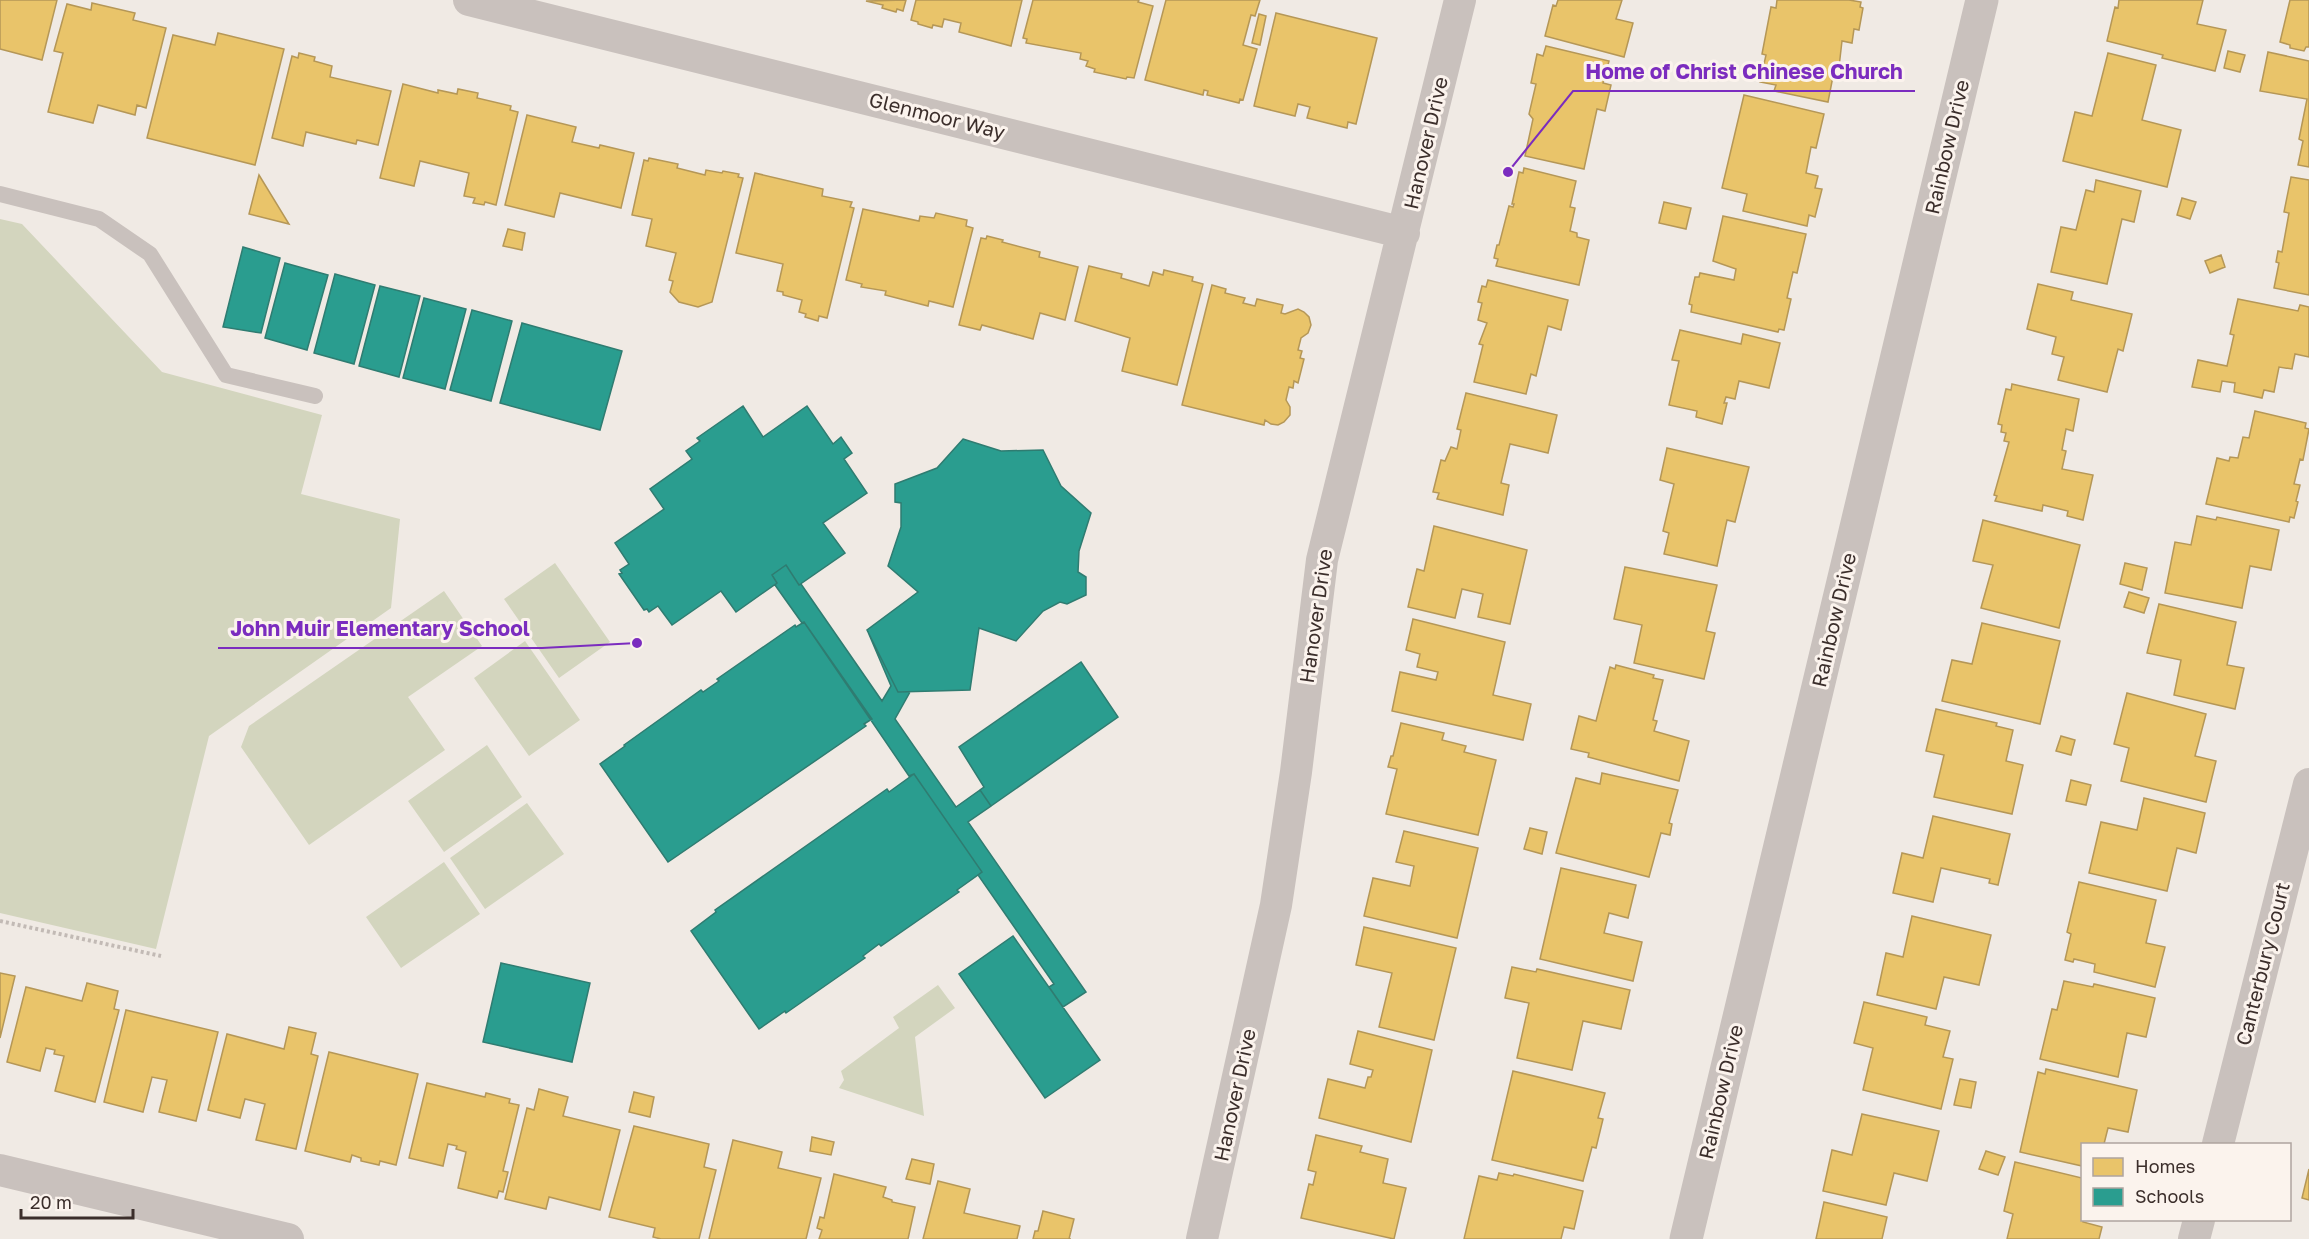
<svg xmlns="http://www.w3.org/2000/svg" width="2309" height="1239" viewBox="0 0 2309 1239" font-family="'Golos Text',sans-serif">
<rect width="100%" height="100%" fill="#f0eae4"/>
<path fill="#d3d5be" d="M0,219L22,224L162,372L322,415L301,494L400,519L391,608L209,736L156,949L0,913Z
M555,563L610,642L559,678L504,599Z
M444,591L482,646L408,697L445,750L309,845L241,747L249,726Z
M525,641L580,720L529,756L474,678Z
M487,745L522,797L444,852L408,801Z
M527,803L564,854L485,909L450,858Z
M444,862L480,914L401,968L366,917Z
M938,985L955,1008L915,1037L924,1116L839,1088L844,1080L841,1071L899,1028L893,1017Z"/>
<path fill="#e9c46a" stroke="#b59757" stroke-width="1.5" d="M0,0H57L42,60L0,49Z
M906,0L903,11L897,9L896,12L882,8L883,5L866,1Z
M916,0H1022L1011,46L959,32L961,23L944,19L942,27L933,25L932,28L918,24V22L911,20Z
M1033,0H1139L1138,2L1153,6L1134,78L1127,77L1126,79L1094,72L1095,69L1086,66L1088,61L1080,59L1081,53L1026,43L1027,39L1023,38Z
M1166,0H1260L1255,16L1251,15L1243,45L1257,49L1243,100L1240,99L1239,103L1207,95L1208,91L1204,90L1203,95L1145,80Z
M1558,0H1622L1616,19L1633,23L1624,57L1545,36L1553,5L1556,6Z
M1777,0H1849L1861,2L1860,7L1863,8L1859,30L1854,29L1852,43L1842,41L1839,67L1835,66L1828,102L1774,91L1776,85L1760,82L1766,55L1762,54L1771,7L1776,8Z
M2119,0H2203L2197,24L2226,30L2215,71L2162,58L2163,55L2107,41L2115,7L2118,8Z
M2290,0H2309V47H2306L2304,51L2290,48V45L2280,42Z
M92,3L135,13L133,20L166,28L146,108L137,105L135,115L98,105L93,123L48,112L63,53L54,51L67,4L91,10Z
M1276,13L1377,38L1356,124L1348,122L1347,128L1307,118L1310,107L1298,104L1295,116L1254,106Z
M1259,14L1266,16L1260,45L1252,43Z
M218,33L284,49L255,165L147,138L173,35L215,45Z
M1546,46L1609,61L1603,83L1611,85L1605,111L1597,109L1584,169L1525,156L1533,119L1529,114L1536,84L1531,83L1537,54L1543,56Z
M2228,51L2245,55L2240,72L2224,68Z
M2268,52L2309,61V167L2298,165L2303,141L2299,139L2307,99L2260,91Z
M299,53L315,57L314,61L332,66L330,77L391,91L378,145L357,140L356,144L306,132L303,146L272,138L292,56L298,58Z
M2108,53L2156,65L2142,120L2181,130L2167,187L2063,161L2075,112L2092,116Z
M403,84L438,93V90L457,94L458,89L478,93L477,98L511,106L510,110L518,112L496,205L485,202L484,205L473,203L475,198L464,196L469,173L420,161L414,186L380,178Z
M1744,95L1824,114L1816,148L1811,147L1806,173L1818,176L1815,188L1822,189L1815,217L1809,215L1807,226L1743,211L1747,194L1722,188Z
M527,115L576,127L572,142L599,148L600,145L634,153L621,208L560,193L554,217L505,205Z
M649,158L678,164L677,168L705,175L706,170L722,173L723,171L739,174L738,177L743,178L712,302L698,307L679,302L670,292L673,281L669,280L676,253L646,246L652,219L632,215L644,160L648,161Z
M1524,168L1576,181L1570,207L1575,208L1570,231L1577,233V237L1589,240L1579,285L1496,266L1498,259L1494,258L1497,245H1499L1509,206L1513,207L1514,204H1512L1519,172L1523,173Z
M755,173L823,189L822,196L852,202L850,207L854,208L827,318L819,316L818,321L805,317L806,314L799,312L802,300L783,295V292L777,291L783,264L736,253Z
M259,175L289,224L249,214Z
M2291,177L2309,180V295L2274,288L2279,263L2276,262L2278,251L2282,252L2289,213L2284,212Z
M2096,180L2141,191L2134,222L2122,219L2107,284L2051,272L2061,227L2076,230L2086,190L2094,192Z
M2182,198L2196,202L2190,219L2177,215Z
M1664,202L1691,208L1686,229L1659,223Z
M863,209L919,221L920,216L934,218L936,213L967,220L966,226L973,228L953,307L929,301L928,306L885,295L886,291L861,287L862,284L846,280Z
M1723,216L1806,234L1797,273L1793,272L1787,298L1791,299L1784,330L1779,329L1778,332L1691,312L1692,305L1689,304L1695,277H1699L1700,273L1734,280L1736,269L1713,261Z
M508,229L525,233L522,250L503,246Z
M987,236L1003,240L1002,242L1040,252L1039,257L1078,267L1065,320L1040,313L1033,339L982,325L980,330L959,325L981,238L986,239Z
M2221,255L2225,267L2210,273L2205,261Z
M1089,266L1122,274L1121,278L1149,286L1153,272L1163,275L1164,270L1193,277L1192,281L1203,284L1177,385L1122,371L1130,338L1075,321Z
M1488,280L1568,300L1561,330L1548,326L1536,376L1531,374L1526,394L1474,382L1483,345L1479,344L1487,323L1478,320L1482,303L1478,302L1482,286L1486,287Z
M2038,284L2073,292L2071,300L2132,314L2123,351L2118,349L2107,392L2058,380L2064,357L2052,354L2056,337L2027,329Z
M1212,285L1226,289L1225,293L1245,298L1243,303L1255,306L1257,299L1283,305L1281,313L1285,314L1298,309L1304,312L1309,317L1311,325L1308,333L1301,338L1298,350L1302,351L1300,358L1304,359L1298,383L1294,381L1293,388L1289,387L1286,400L1290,407V415L1284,422L1278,425L1271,424L1265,420L1264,425L1182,405Z
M2238,299L2298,311L2300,305L2309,307V357L2295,354L2292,369L2279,367L2274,392L2264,390L2262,398L2234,392L2235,383L2222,381L2220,392L2192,387L2198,360L2227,366L2234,335L2230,334Z
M1680,330L1741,344L1743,334L1780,343L1769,388L1739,381L1735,399L1726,397L1724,403H1727L1722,424L1696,417L1697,411L1669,405L1679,361L1672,360Z
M2012,384L2079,399L2073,431L2066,429L2062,450L2066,451L2062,469L2093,475L2083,520L2067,516L2068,511L2043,505L2042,511L1995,501L1997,496L1994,495L2009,442L2004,441L2006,433L2001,432L2002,425L1998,424L2006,389L2011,390Z
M1466,393L1557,415L1548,453L1510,444L1501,483L1509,485L1503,515L1437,499L1439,493L1433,492L1441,460L1445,461L1451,447L1457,449L1461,430L1457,429Z
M2255,411L2306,423L2305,428L2309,429L2303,460L2300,459L2294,484L2300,485L2296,501L2298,502L2294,518L2290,517L2289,522L2206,504L2217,458L2229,461L2230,457L2238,458L2243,437L2249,438Z
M1667,448L1749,467L1735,522L1727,520L1717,566L1664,554L1669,533L1663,531L1674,484L1660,480Z
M2197,516L2216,520L2217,517L2279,530L2271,570L2250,566L2242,608L2165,593L2175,542L2191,545Z
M1983,520L2080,545L2059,628L1981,608L1993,565L1973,561Z
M1434,526L1527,550L1510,624L1478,617L1483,594L1462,589L1455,618L1408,607L1417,569L1424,571Z
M2125,563L2147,568L2142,590L2120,584Z
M1625,567L1717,585L1706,631L1715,633L1704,679L1634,663L1642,625L1614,619Z
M2129,592L2149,598L2144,613L2124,607Z
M2159,604L2236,622L2227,665L2244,668L2235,709L2174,695L2181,660L2147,653Z
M1413,619L1505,642L1493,695L1531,704L1523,740L1392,711L1400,672L1436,680L1438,672L1417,667L1420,654L1406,650Z
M1982,623L2060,641L2040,724L1942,701L1952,660L1972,664Z
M1616,665L1654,675L1653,678L1663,680L1653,720L1657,721L1654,731L1689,741L1679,781L1588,757L1589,753L1571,749L1579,716L1596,721L1610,667L1615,669Z
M2127,693L2206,714L2195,756L2216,761L2206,802L2121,781L2129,748L2114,744Z
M1936,709L1997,723L1996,726L2013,730L2006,761L2023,765L2012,814L1934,797L1944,755L1926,751Z
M1401,723L1444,733L1442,740L1466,746L1464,752L1496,760L1478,835L1386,814L1397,769L1388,767L1391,756H1393Z
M2061,736L2075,740L2071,755L2056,751Z
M1602,773L1678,790L1669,823L1672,824L1670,835L1661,833L1649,877L1556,853L1576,778L1600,784Z
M2071,780L2091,785L2086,805L2066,801Z
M2144,798L2205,813L2196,853L2177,848L2167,891L2089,873L2101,822L2137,830Z
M1933,816L2010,834L1998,885L1989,883L1990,879L1941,868L1933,902L1893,893L1902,853L1923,858Z
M1530,828L1547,832L1542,854L1524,849Z
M1404,831L1478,848L1457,938L1364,916L1373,878L1410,886L1414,866L1396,862Z
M1561,868L1636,885L1628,918L1609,913L1604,933L1642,942L1633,981L1540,959Z
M2079,882L2156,900L2146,943L2165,947L2155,987L2094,972L2095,964L2074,959L2073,962L2065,960L2071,934L2067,932Z
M1912,916L1991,935L1979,985L1944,977L1936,1009L1877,995L1886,953L1903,957Z
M1364,927L1456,948L1434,1040L1379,1027L1392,973L1356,965Z
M1512,967L1536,972L1537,969L1630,990L1621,1029L1583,1021L1572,1070L1517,1058L1529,1003L1505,998Z
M0,973L15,976L0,1038Z
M2064,981L2093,987L2094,984L2155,998L2146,1037L2127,1033L2118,1077L2040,1059L2052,1009L2057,1010Z
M87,983L118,991L114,1009L119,1010L95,1102L55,1091L64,1056L54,1054L55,1050L46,1048L40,1071L7,1062L26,987L82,1001Z
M1864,1002L1927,1017L1925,1025L1950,1031L1943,1057L1953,1059L1941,1109L1863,1090L1873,1048L1854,1043Z
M126,1010L218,1032L196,1121L159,1112L167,1080L152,1077L143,1112L104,1102Z
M289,1027L316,1033L311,1054L318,1056L296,1149L256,1140L265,1104L245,1099L240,1118L208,1110L227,1034L284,1049Z
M1358,1031L1432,1050L1411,1142L1319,1118L1328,1079L1365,1088L1368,1077H1371L1373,1070L1350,1064Z
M329,1052L418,1074L396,1165L380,1161L379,1165L361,1161V1158L352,1155L350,1162L305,1151Z
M2046,1069L2137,1090L2128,1132L2108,1128L2104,1144H2082V1166L2020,1152L2038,1072L2045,1074Z
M1513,1071L1605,1093L1598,1118L1603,1119L1596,1148L1592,1147L1583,1181L1492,1160Z
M1960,1079L1976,1082L1971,1108L1954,1105Z
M427,1083L485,1097L486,1093L510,1099L509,1103L519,1105L503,1171L508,1172L503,1192L499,1191L497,1198L458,1188L466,1152L456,1149L457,1146L448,1144L443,1166L409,1158Z
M539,1089L568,1097L563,1116L620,1130L600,1210L549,1197L546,1209L505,1199L527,1108L534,1110Z
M634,1092L654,1097L650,1117L629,1112Z
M1862,1114L1939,1131L1927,1181L1894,1173L1886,1205L1823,1191L1832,1150L1852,1155Z
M634,1126L709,1144L704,1167L716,1170L699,1239H661L653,1237L655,1228L609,1217Z
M1316,1135L1362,1146L1360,1152L1388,1159L1383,1183L1406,1188L1394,1239L1301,1218L1309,1184L1313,1185L1316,1172L1308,1170Z
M812,1137L834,1142L831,1155L810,1151Z
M733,1140L782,1152L778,1168L821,1178L806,1239H709Z
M1986,1151L2005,1157L1998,1175L1979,1169Z
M912,1159L934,1164L930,1184L906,1179Z
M2015,1162L2082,1178L2083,1222L2102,1227L2099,1239H2007L2013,1214L2004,1211Z
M2309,1169V1200L2302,1198Z
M1499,1173L1513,1176L1514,1174L1583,1191L1574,1229L1564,1227L1561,1239H1464L1479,1176L1497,1180Z
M834,1174L886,1187L883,1197L892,1200V1202L915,1207L908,1239H819L822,1230L817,1228L820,1217L824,1218Z
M938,1181L970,1189L964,1213L1020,1226L1017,1239H923Z
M1824,1202L1887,1217L1882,1239H1816Z
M1043,1211L1074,1219L1069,1239H1071H1033L1035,1231H1038Z"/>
<path fill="#2a9d8f" stroke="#2f7c71" stroke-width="1.5" d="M243,247L280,258L261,333L223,327Z
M285,263L328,275L307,350L265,338Z
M335,274L375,285L354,364L314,353Z
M380,286L420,296L399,377L359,366Z
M424,298L466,309L445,389L403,378Z
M472,310L512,321L491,401L450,390Z
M522,323L622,351L600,430L500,403Z
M743,406L763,437L807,406L833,444L841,437L852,453L844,459L867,493L823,523L845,553L799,585L786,565L772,575L777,583L736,612L721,591L672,625L658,606L649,612L647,609L644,610L619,574L622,573L620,570L629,564L615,543L664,509L650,489L692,459L686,451L700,441L697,438Z
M963,439L1001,451L1043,450L1061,486L1091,513L1079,551L1078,572L1086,577V595L1067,604L1060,602L1043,611L1016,641L979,628L970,690L898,692L867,630L918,592L888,566L901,527V503L895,502V484L937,468Z
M786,565L799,585L801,584L882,701L891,686L868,632L898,692H910L895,719L956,807L980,790L991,806L968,822L1086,992L1063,1007L1049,987L1054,984L978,875L982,872L914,774L909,776L804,622L802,623L775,585L777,583L772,575Z
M804,622L872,719L864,724L866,726L668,862L600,764L625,746L624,745L701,690L703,692L719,681L717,679L795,625L796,627Z
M1081,662L1118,717L991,806L980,790L984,787L959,747Z
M914,774L982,872L957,890L959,892L881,946L879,944L863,956L865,958L786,1013L785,1011L759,1029L691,931L716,912L715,910L887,789L889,792Z
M1013,936L1100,1060L1045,1098L959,974Z
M501,963L590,983L572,1062L483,1042Z"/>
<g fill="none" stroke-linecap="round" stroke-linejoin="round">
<path stroke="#c2bab5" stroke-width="4" stroke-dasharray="3 3" stroke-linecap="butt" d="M0,921L161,956"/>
<path stroke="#c9c1bd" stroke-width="16" d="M0,194L99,219L150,254L226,375L315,396"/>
<path stroke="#c9c1bd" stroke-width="32" d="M469,0L1404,233
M2218,1144L2309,784
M0,1170L288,1239
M1202,1239L1276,905L1296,772L1322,560L1460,0
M2194,1239L2199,1220"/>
<path stroke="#c9c1bd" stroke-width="33" d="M1686,1239L1982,0"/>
</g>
<g text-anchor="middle" stroke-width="6" stroke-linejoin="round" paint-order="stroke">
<g font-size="20" fill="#3b2e2b" stroke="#fbf3ed">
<text transform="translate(937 116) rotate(14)" y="7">Glenmoor Way</text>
<text transform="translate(1426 143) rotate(-77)" y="7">Hanover Drive</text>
<text transform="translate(1947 147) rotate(-77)" y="7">Rainbow Drive</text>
<text transform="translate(1316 616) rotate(-82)" y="7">Hanover Drive</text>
<text transform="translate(1834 620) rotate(-77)" y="7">Rainbow Drive</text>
<text transform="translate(2263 964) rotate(-76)" y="7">Canterbury Court</text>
<text transform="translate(1721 1092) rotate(-77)" y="7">Rainbow Drive</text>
<text transform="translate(1235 1095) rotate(-78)" y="7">Hanover Drive</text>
</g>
</g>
<path fill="none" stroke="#7b2cbf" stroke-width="2" d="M1508 172L1573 91H1915M637 643L542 648H218"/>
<g fill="#7b2cbf" stroke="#fbf3ed" stroke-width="2">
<circle cx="1508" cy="172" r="6"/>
<circle cx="637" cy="643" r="6"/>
</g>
<g font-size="21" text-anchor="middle" font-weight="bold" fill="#7b2cbf" stroke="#fbf3ed" stroke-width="6" stroke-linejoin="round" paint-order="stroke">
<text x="1744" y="79">Home of Christ Chinese Church</text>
<text x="380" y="636">John Muir Elementary School</text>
</g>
<rect x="2081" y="1143" width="210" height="78" fill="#fbf3ed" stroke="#aea49f" stroke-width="1.5"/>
<rect x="2093" y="1158" width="30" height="18" fill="#e9c46a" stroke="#aea49f" stroke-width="1.5"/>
<text x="2135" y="1173" font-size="18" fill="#3b2e2b">Homes</text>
<rect x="2093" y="1188" width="30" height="18" fill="#2a9d8f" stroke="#aea49f" stroke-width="1.5"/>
<text x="2135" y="1203" font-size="18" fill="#3b2e2b">Schools</text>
<path d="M21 1209v9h112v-9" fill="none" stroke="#3b2e2b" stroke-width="3"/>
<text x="30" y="1209" font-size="18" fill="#3b2e2b" stroke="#fbf3ed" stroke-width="4.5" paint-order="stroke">20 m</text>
</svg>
